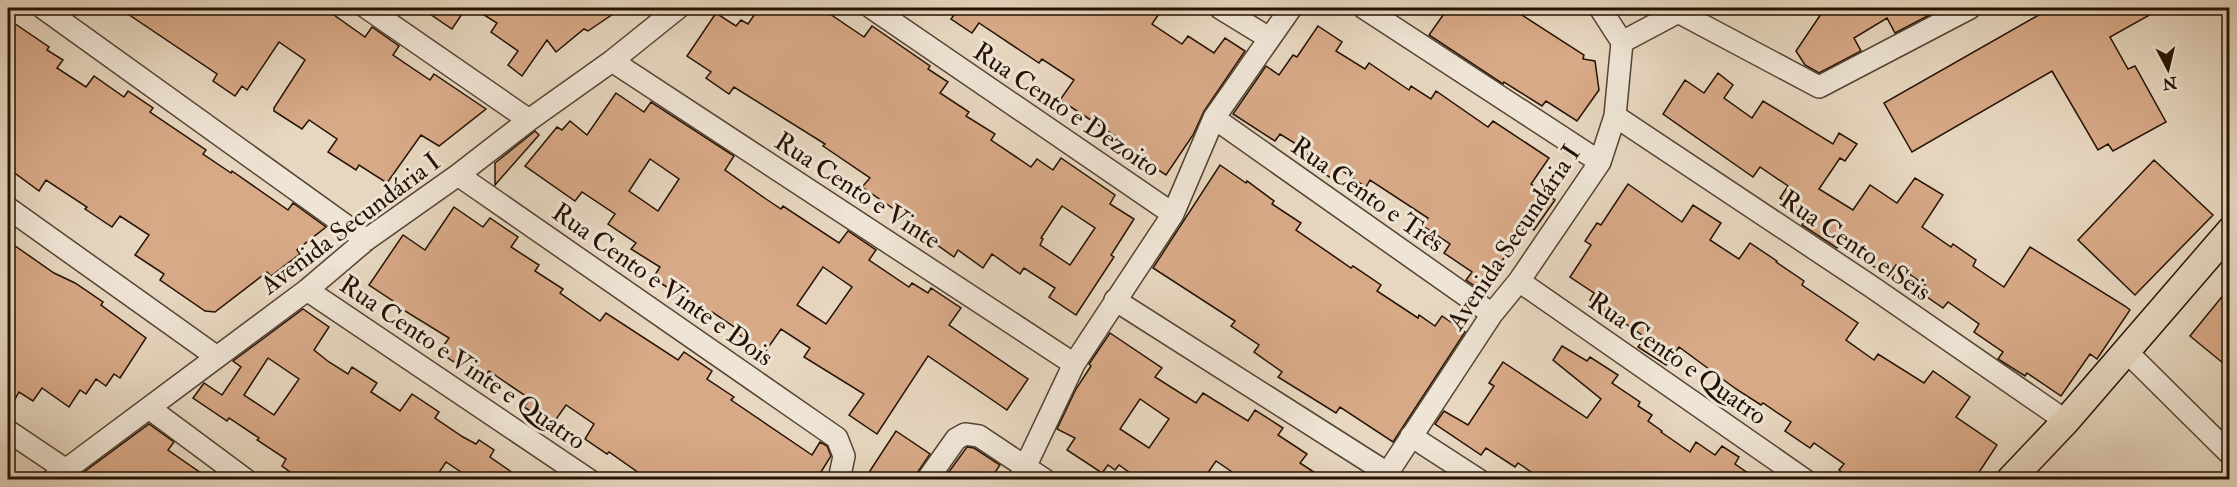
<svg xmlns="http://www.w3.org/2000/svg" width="2237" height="487" viewBox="0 0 2237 487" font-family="'IM FELL Double Pica',serif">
<rect width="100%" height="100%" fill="#e7d7c0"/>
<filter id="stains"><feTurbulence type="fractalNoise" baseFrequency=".00333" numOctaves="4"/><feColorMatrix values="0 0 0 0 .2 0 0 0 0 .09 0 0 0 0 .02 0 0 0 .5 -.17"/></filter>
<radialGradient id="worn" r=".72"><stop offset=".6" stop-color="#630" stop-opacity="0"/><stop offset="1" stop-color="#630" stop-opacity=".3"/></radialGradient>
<path fill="#d8a987" stroke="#241203" stroke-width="1.5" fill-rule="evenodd" d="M119,8H324L365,37L372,27L399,46L393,55L430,80L434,74L486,109L439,146L421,135L387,183L359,165L356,170L328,152L337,139L309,120L302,129L274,111V108L305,60L279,42L247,90L242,86L235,96L213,81L217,74Z
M421,8H466L452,29Z
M473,8H622L588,31L584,29L556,52L547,40L522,76L508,65L518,51L491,32L497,23Z
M759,8H821L864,37L872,26L930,66L928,69L948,82L940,93L969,112L966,116L995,134L991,140L1031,167L1037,159L1053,170L1061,158L1115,195L1110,204L1134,219L1111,255L1114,257L1076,315L1049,297L1055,288L1024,268L1020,274L992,254L983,268L958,250L954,257L926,237L927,235L899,216L901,214L862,187L870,178L823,146L825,144L734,87L729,94L706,78L711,72L687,56L716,13L736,26L741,20L748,24ZM1062,206L1095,228L1070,265L1040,245L1043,239L1041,238Z
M956,8H1163L1152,24L1182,44L1188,36L1214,53L1225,38L1245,51L1204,111L1193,135L1166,175L1114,141L1117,137L1060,100L1074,80L1042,59L1039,63L979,23L972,33L951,19L958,9Z
M1448,8H1511L1584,55L1583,59L1595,61L1599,90L1577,121L1546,101L1542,106L1504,82L1503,84L1429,35Z
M1825,8H1943L1895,33L1887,18L1854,38L1861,51L1819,73L1805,65L1796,51Z
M2051,8H2162L2110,37L2128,69L2135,66L2166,122L2113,151L2108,144L2098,150L2052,71L1912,152L1884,103Z
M8,19L49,47L47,50L63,60L57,68L86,87L94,76L124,97L128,91L153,108L150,112L206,150L203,154L231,173L232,171L288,210L293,203L326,227L297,250L300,254L271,276L267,272L215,312L205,311L160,280L164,274L135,255L149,235L120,216L112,227L85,209L87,207L46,180L39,191L8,168Z
M1318,26L1342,42L1336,51L1365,69L1369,63L1409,90L1411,86L1431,99L1436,91L1488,127L1493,121L1549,158L1531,184L1555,200L1534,230L1526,225L1482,291L1466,280L1472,272L1444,253L1450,244L1423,226L1428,218L1370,180L1366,187L1338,168L1331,178L1303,160L1309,152L1280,134L1275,141L1233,114L1266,66L1279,75L1293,55L1297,57Z
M1718,73L1733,85L1724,98L1752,118L1763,101L1833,144L1839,133L1857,144L1845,161L1840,158L1819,189L1853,210L1870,185L1897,203L1915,178L1943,195L1922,227L1951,247L1953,244L1976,260L1973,266L2004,287L2030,247L2125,306L2130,310L2097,359L2090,354L2061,396L2027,373L2025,376L1998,359L2003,352L1974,332L1979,324L1948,302L1943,308L1920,292L1925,285L1896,265L1888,276L1840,244L1837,248L1802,225L1808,216L1780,198L1788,186L1760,167L1753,177L1663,114L1685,80L1704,93Z
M616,93L644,112L651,102L734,156L725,170L766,199L781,209L783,206L839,243L848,231L876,250L869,260L909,287L912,283L928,293L931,288L961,308L949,325L1028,379L1007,410L928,356L877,434L849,415L864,394L804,357L810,348L781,329L765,352L738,334L740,331L712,312L709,315L653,278L660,267L631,249L636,243L608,224L615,214L582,192L575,201L525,166L557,127L562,130L570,121L587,135ZM650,159L679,179L658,211L629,191ZM823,267L852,287L826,324L797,305Z
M535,131L539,135L495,185V163Z
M2154,160L2213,215L2135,295L2078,240Z
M1220,165L1246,183L1247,181L1274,201L1272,204L1301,223L1296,230L1351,268L1353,266L1381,285L1377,291L1418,318L1419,315L1435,326L1442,316L1465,332L1393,442L1340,407L1336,413L1278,377L1282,372L1254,352L1259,345L1231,326L1235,321L1153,268Z
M1628,184L1682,222L1693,205L1721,223L1710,240L1739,259L1750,243L1777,261L1776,262L1804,281L1802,285L1858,323L1846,340L1874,360L1878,354L1924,383L1933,371L1970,397L1956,417L1997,445L1974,480H1852L1839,470L1844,464L1814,443L1810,448L1785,431L1791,422L1763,403L1761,405L1736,389L1679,347L1666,365L1638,347L1645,337L1590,300L1594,293L1570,277L1591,245L1585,241L1597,223L1601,225Z
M454,207L483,227L490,218L518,237L511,247L539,265L535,271L563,289L560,293L600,321L606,313L678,360L684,352L712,371L707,379L734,397L731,400L812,455L820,442L827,446L831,456L816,480H649L609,452L607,454L585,439L594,424L566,405L552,425L524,407L530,399L489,371L485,377L457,358L454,362L439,352L449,338L392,303L393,301L369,285L403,235L425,250Z
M8,241L54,273L75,283L103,302L101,305L146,338L120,378L114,374L106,386L96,379L86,394L80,390L69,407L42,388L33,401L19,392L8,412Z
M2229,288V368L2190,336Z
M303,309L329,327L314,350L329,362L348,374L352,367L377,383L371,392L400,411L412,394L439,412L435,418L463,437L476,444L479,440L494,450L490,457L523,480H473L446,462L434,480H301L282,466L286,459L257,440L259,438L229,418L227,421L193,398L204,383L222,395L241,367L233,361ZM268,358L299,379L274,415L244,395Z
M1110,333L1162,368L1155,377L1196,403L1203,393L1248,421L1255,410L1283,428L1278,435L1307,454L1300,463L1326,480H1244L1216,461L1203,480H1140L1119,465L1115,470L1108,465L1102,473L1067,450L1075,438L1057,429L1076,389L1091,366L1089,364ZM1140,399L1169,419L1149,448L1120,429Z
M1562,346L1587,361L1590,357L1618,375L1612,383L1640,402L1638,406L1652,415L1648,421L1662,431L1661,432L1690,452L1696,442L1715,455L1722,446L1739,457L1735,464L1758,480H1543L1518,463L1515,467L1486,448L1481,455L1435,424L1444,411L1468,425L1494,386L1489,383L1503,362L1587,418L1601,399L1553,360Z
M149,424L174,442L168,450L211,480H97L84,472Z
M896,431L930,454L917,473L914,480H864Z
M967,447L974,448L1000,465L990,480H943Z"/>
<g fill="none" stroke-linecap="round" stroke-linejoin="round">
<defs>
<path id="minor" d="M43,8L366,240
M367,8L529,120
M872,8L1173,214
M1220,8L1269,38
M1364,8L1600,162
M1678,12L1819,87L1970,8
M1622,42L1686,8
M612,61L1074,364
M1615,116L1872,287L2066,421
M1214,118L1492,314
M458,175L837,438L844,456L839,480
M8,208L217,357
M1519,281L1805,480
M307,290L589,480
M1115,300L1387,473
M2125,350L2230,454
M149,408L246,480
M8,431L66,470
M1411,436L1479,480
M52,480L307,290L366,240L458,175L529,120L612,61L678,8
M927,480L956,439L965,434L979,436L1045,480
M1019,480L1074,364L1173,214L1214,118L1291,8
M1383,480L1492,314L1519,281L1600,162L1615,116L1622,42L1600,8"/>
<path id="major" d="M2010,480L2066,421L2230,231"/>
</defs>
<use href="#minor" stroke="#554332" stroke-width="24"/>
<use href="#major" stroke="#241203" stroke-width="30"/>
<use href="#minor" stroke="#efe5d6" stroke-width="21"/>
<use href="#major" stroke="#e7d7c0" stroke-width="27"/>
</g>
<g text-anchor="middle" stroke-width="6" stroke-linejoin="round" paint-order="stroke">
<g font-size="26" fill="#241203" stroke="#efe5d6">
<text transform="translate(1067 109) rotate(34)" y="9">Rua Cento e Dezoito</text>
<text transform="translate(858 190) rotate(33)" y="9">Rua Cento e Vinte</text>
<text transform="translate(1368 194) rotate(35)" y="9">Rua Cento e Três</text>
<text transform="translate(350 223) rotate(-37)" y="9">Avenida Secundária I</text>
<text transform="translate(1513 237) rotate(-56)" y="9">Avenida Secundária I</text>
<text transform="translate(1856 245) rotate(34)" y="9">Rua Cento e Seis</text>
<text transform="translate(663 284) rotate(35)" y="9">Rua Cento e Vinte e Dois</text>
<text transform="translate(1678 358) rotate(35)" y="9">Rua Cento e Quatro</text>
<text transform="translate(463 362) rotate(34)" y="9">Rua Cento e Vinte e Quatro</text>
</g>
</g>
<rect width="2237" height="487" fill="none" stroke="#e7d7c0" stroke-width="30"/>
<rect x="9" y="9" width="2219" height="469" fill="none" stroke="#241203" stroke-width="3"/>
<rect x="15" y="15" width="2207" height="457" fill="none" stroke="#241203" stroke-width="1.5"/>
<g transform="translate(2168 69) rotate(173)" stroke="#efe5d6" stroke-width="4.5" paint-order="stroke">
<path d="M0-4.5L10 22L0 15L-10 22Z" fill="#241203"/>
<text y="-9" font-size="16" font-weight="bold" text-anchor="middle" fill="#241203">N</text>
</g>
<rect width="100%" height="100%" filter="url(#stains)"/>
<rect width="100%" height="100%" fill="url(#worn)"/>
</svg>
